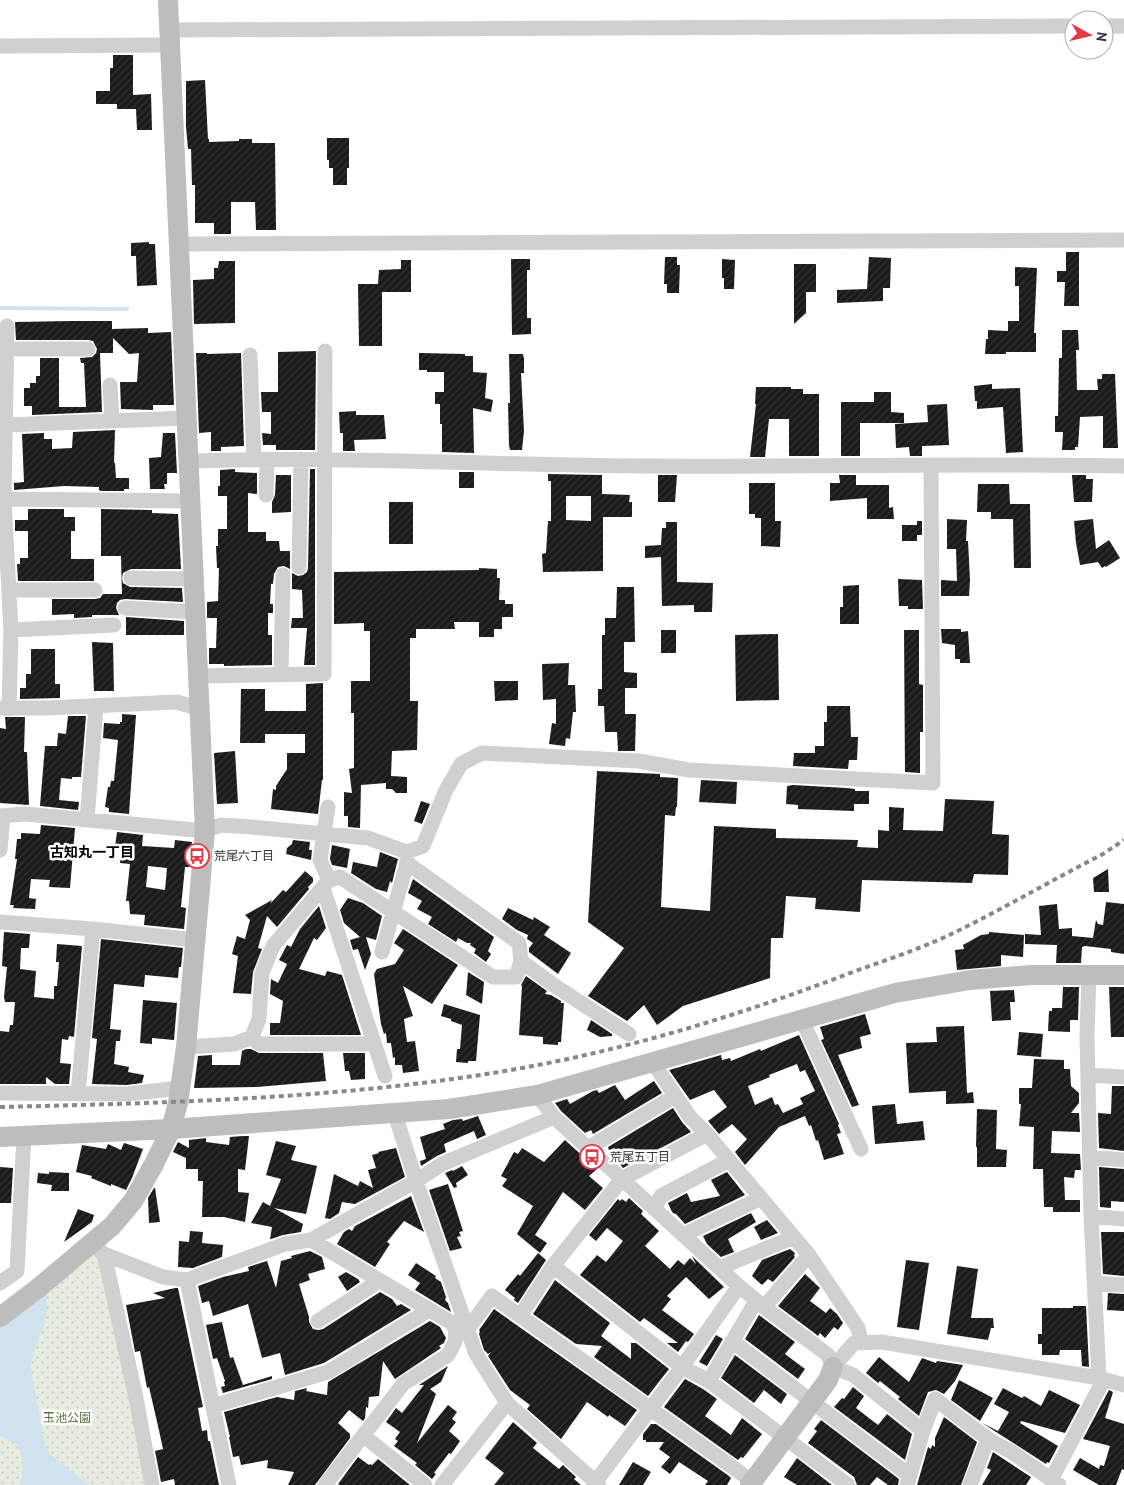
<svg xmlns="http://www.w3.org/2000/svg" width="1124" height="1485" viewBox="0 0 1124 1485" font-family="'PT Sans','Noto Sans JP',sans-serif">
<defs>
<pattern id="park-dots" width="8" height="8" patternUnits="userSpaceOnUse" patternTransform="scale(1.25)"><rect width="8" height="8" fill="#e6ecdf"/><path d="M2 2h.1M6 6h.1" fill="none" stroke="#c6cbc0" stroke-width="1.8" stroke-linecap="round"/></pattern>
<pattern id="building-hatch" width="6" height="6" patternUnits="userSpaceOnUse" patternTransform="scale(1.25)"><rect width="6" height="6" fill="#1a1a1a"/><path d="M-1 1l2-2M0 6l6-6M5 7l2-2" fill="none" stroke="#333"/></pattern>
</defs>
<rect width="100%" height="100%" fill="#fff"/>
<path fill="url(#park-dots)" d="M93,1248L101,1255L149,1485H0V1321Z"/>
<path fill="#cfe2ee" d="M47,1289L46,1318L30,1365L44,1440L48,1453L89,1485H19C27,1470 22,1459 17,1444L0,1436V1328Z"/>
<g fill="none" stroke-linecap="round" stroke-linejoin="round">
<path stroke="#cfe2ee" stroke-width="4" d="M0,308L127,309"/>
</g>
<path fill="url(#building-hatch)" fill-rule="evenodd" d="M113,55H133V95L151,94L152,130H137L136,109H117V104H96V91H110V68H113Z
M205,80L208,139H209V142L239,141V139H252V143H275L276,230H256L255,202H231V234H214V223H195V185H192L191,149H188L186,127V81Z
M327,138H349V168H347V185H333V168H329V160H327Z
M149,242V244H155L157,285L137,286L136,256H131V243Z
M1066,252H1079V306H1064L1065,282H1057V271H1066Z
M665,257H677V265H680L679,293H667V284H664Z
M869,257L891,258L890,288H883V301L837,303V290L867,289Z
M511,259H530V270H527V318H531V334L512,335Z
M722,259L735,260L734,289H724V278H722Z
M401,260H411V292H382V346H359L358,284H378L379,270L401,269Z
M219,261H235V323L194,324L193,280L214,279V268H218Z
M794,264H816V292H806V313L794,324Z
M1015,267L1037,268L1034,333H1036V352H1006V354H985L986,339H988V330L1008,331V321H1019V286H1015Z
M71,321H112V329L148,328V333L171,332L174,405H153V410L121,409L120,382H137L139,353L129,354L113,338V353H100L102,412L32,415V406H24V388H30V383H36V376H40V358H59V407H86L84,363H81L80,358L92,357L96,353L97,349L93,341L88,340H16L15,322Z
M1062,330H1078L1079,350H1076L1077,390H1098L1097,379H1102V374H1115L1118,448H1103V416L1080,417L1078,447H1075V450H1062L1063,432H1055V416H1058L1059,358H1062Z
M316,351L315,450H276V445H263L262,433L271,434V412H262L261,392H278V352Z
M196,353H207V354L241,353L244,446L221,447V451H211V432L199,433Z
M419,353L465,354V356H473V372L487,373L485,398L493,400L491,412L473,408L474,453L442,452V424H440V404H435V392H444V372H427V370H419Z
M509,354H523L524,359V373H521L524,431L522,450H510L509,445L508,403H510Z
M992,384V389L1020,388L1023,452L1006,453L1003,407L977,409V401H975L974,386Z
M756,387H791V389H803V394H819V456H789V419H769L765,457H750L756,404H755Z
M874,392H891V412L904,413V423H860V456H841V402H874Z
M947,404L949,445L922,446V456H910L909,447L896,448L895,424L928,422L927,405Z
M356,411V415H384L386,439L354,440L355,451H343V433H340L339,412Z
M115,430L114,463H115L116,478H129V489H124V491H101L99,490V487L64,486L14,490V483L24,482L22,434L44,433V439H52V449L72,448L73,432Z
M163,433H175L177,473H167V484H164L165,489H150L149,458L161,457Z
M235,469V472L257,473V494L248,493V532H266V541H279L280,551H290V569L284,566L278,567L274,574L273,584H271L270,604H273V613H268V635H272V665L224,666V664H209V648H216L217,618H207V602L218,601L219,568H217L216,546H218V529H227V496H218V486H220V470Z
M310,469H315V665H304L307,628H291L292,618H303L302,590L292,589V573L298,576L303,575L307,572L308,568Z
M459,472H474V488H459Z
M548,474L602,475V494L630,495L629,502H632V517H603V571L543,572L542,554L546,553L548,521H551V481H548ZM566,496H591V521L566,520Z
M276,475H291V512L272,513V502L275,495Z
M658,475H677L675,502H658Z
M839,475H856V485H889V508L893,507L894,519H867V498L830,501V483H840Z
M1072,475H1086V479H1093L1092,502H1074Z
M749,483H775V521H781L780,547L761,546V518H755V514H749Z
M978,484H1009L1010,504H1030L1031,568H1014L1013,519H991V512H977Z
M389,502H413V544H389Z
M28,509H64V517H75V531H71V559H94V581H18L17,564H20V558H28V531H15V520H28Z
M101,509L152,510V513L178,514L181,569H131L123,573L122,578L123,583L130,587L182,588L183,602L125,599L120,600L117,603L116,608L119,615H92V617L74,618V614L52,615V599H95L100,598L103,594H122L121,556H101Z
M947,519L967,520L966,541H968L970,580L969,596H941V580L957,581L956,549H947Z
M1093,519L1096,549L1109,540L1120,558L1106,567L1105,566L1102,568L1098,562L1080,565L1076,543L1074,521Z
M917,521H922V535H917V541H902V525H917Z
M666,522H677V582L713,583L712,612H694V605L662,606L661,557L645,558V546L661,545L662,528H666Z
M479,568L497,569V578H500L499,600H505V604H513V617H502V629H494V637H479V622H454L455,629H416V638H410V701H418L417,750L392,751L391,776L407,777V793H396L392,789H386V783L361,785L360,828L348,827V816H344V792L352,793L349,769L354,768V713H351V681H370V631H364V623L334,624V572L479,570Z
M898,579L922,580L923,609H908V606H899Z
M859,585V624H840V607H843V586Z
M617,587H634L635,642H624V672L637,673V688H625V714H636L635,751H618L617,732H605L604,706H598V689H602V635H605V618H616Z
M126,617L184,621V635H126Z
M941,629H961V632L968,631L970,663H960V659H955V645L942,643Z
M661,630H676V653H661Z
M904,630H919V684L923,685V732H920V773L905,772Z
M778,634L779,700L736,701L735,635Z
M92,642L113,643L114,691H94Z
M31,649H55V684H60V698L20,699V688H26V674H31Z
M569,663L568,685H575L576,712H573L570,739L566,738L565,746L549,744L552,723L556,724V699L543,700L542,664Z
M494,681H518V700L495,701Z
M323,683V780H322L318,814L271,809L273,789L276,790V786L287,769V753H305V734H265V743H240L241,689H265V711H306V684Z
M827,706H850L851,737H858L857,760H849L848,769L793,766L794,753H815V746H824V722H827Z
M122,714L136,715L129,814L109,812V808L105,807L108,787H110L111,781H114L118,740L103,738L104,723L120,724V722H122Z
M68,716H86L81,777H72V779L61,778L59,800L79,802L78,810L40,806L45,746H57L58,733L66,734Z
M5,717H25L24,752H27L29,805L0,803V728L6,729Z
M235,751L238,803L217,804L214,753Z
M597,771L660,774V777L678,778L677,807H676L675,816L665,815L661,907L710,911L714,826L776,829V838L858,840L857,847L878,848V830L889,831V807L904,808L903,830L943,831L945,799L994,801L992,834L1009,835L1008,875L974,874L972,883L862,880L860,912L815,909L816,898L786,896L783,938H771L770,978L683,1006L657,1025L644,1005L627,1021L588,996L624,948L588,922Z
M701,780L737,782L736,804L699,802Z
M793,785L847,788L855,789V791H869V804H854V811L798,809V805L786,804L787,786Z
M421,801L430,804L422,824L414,821Z
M41,825L75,828L70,888L49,887L50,880L31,879L29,898L36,899L35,909L13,908L14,905H10L17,859H15L17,839H21V833L40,834Z
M117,832L143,835L142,846L174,848L175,840L192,842L189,867H185L181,907L186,908L184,929L144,925L145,915L130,914L129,901H126L130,864L120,863L121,848L115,847ZM148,866L167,868L165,890L146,887Z
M293,840L310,842L309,850H312L311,860L286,854L287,848L292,844Z
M332,845L350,849L347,868L332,865L330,859Z
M380,852L398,859L392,883L390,881L387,892L376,889L351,873L353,862L377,867Z
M1108,869L1109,892H1094L1093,878Z
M305,871L313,878V882L308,887L309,889L277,927L267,916L258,948L262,949L253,972L251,994L233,993L238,956L232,954L237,936L245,939L250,920L245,915L272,900L270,904L283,890L286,892Z
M413,879L494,937L488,951L491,954L486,962L474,953L476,949L470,945L471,943H467L458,938L456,942L428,924L432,917L417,909L422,901L408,893Z
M348,898L363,903L382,916L376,940L366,937L371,954L365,970L358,949L353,950L350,940L360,937L344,923L340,910Z
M1106,902L1124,904V954L1111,952V949L1085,946L1082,947L1081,963H1056L1057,945L1025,944V934L1041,935L1039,906L1057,904L1059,929L1072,928V936L1093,938L1096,920L1098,924L1103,925Z
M319,906L326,928L317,940L314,938L299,969L325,976L327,971L342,975L361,1035H270V1023H280L283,1001L270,994L271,979L278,983L287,964L279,960L287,945L291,947L300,929Z
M508,908L533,920L534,917L550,927L544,935L571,953L558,974L529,952V948L533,943L527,939L528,935L517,930L502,919Z
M403,929L458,965L432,1004L403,986L413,1016L404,1019L407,1042L415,1041L419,1071L403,1073L402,1065H395V1057L393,1058L391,1043H387L386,1033L384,1034L381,1024L374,974L377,969L395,964L404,950L394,943Z
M4,932L30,934L29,948H21L20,969L36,971L34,997L54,999V986H57L59,962H56L57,944L82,946L74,1037L69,1036L68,1040L62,1039L60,1063L71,1064L69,1084H55L46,1077V1084H0V1031L9,1032L10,1025H13L15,1002H5L4,997L7,967L2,966Z
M989,932L1024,935L1023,957L1001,955V966L957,970L955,950L964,949L963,945L981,935L989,934Z
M101,939L183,948L181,967H179L178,978L145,975L144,987L114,984L110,1029L121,1030L120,1041H116L114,1064L129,1067L128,1072L144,1075L142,1083L127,1085L92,1084L97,1039L92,1038Z
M468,972L484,982L482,1004L466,995V996Z
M526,976L547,991L545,994L551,995L561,1001V1003H564L561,1042H558V1045L543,1044V1037L519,1035L522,986L521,985Z
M1063,987H1079L1078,1020H1070V1032L1048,1031L1049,1011H1052V1008H1062Z
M1109,987H1124V1037H1111Z
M1014,990L1015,1002H1010L1011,1020L992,1021L990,991Z
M143,1000L177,1003L174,1040L152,1038V1044L140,1043Z
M444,1004L480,1015L476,1061H468V1063L456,1062L457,1049H460L462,1025L451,1021V1019L441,1016Z
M865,1014L871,1034L860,1037L862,1048L838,1055L859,1105L852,1107L821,1040L824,1039L820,1027Z
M591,1020L612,1034V1036L600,1037L587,1030Z
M964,1026L967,1093L973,1092L974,1103L946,1104V1091L909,1093L906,1043L937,1042L936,1027Z
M1019,1032L1043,1034L1041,1057L1017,1055Z
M799,1035L839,1124L838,1125L841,1133L837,1134L844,1154L824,1160L818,1140L816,1141L811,1125L809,1126L805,1116L779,1127L745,1165L735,1152L747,1139L732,1124L719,1134L708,1121L727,1107L714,1090L690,1100L669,1070L721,1055L722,1060L730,1058L731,1061L760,1049L761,1051ZM797,1064L800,1072L805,1070L815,1091L800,1098L803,1104L783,1113L778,1104L775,1105L772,1097L755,1105L748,1086L770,1077L769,1075Z
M246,1049H251L259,1053H323L326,1081L257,1087L194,1088L198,1056L212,1055V1065H240L242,1051Z
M343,1053H365V1079L351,1080L349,1071H345Z
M1034,1059L1064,1060V1069H1070L1071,1086L1079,1093V1103L1071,1113H1079L1080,1132L1052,1131L1051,1153L1080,1154L1081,1170H1075L1074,1178L1064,1177L1065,1200H1080V1212H1053V1207H1044L1043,1169H1033L1034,1127L1019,1126L1021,1104H1019V1088H1032Z
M654,1081L662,1093L593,1134L591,1130L585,1133L561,1111L555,1103L567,1099L570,1104L593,1091L597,1090L599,1093L615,1085L625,1100Z
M1112,1086H1124V1151L1099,1148L1098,1113L1111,1114Z
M895,1104L897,1124L923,1121L925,1140L875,1144L872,1106Z
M673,1108L682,1122L691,1132L623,1168L615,1158L611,1157L608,1147Z
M977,1109L997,1110L996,1149L1007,1150L1006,1167H977V1147H976Z
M478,1116L486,1135L477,1139L474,1131L444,1144L446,1152L448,1151L437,1156L421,1166L420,1161L426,1159L420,1137L445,1129L443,1124L453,1120L462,1119L463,1121Z
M243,1136H249L245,1170L238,1169V1192L249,1193L245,1222L224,1217H202L203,1181H198V1169H186V1158L173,1152L178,1142L189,1148V1140L206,1138V1142L229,1145L230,1137Z
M565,1140L597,1169L589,1176L603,1188L585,1210L563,1192L535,1235L547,1243L540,1253L517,1234L533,1206L502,1186L507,1179L501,1176L514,1152L518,1154L522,1148L544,1162Z
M276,1141L296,1146L291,1160L317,1166L306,1214L274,1208L303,1224L301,1232L283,1235L271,1239H270L272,1227L251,1223L263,1202L270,1206L281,1179L266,1175Z
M124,1143L143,1149L132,1178L126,1190L111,1184V1186L91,1178L92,1176L76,1172L82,1145L106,1149L108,1144L121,1150Z
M396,1148L405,1177L355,1204L342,1202L339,1213L330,1219L325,1218L334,1174L358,1186L360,1181L373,1188L368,1170L376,1168L372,1155L379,1153L378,1152Z
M462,1166L468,1175L456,1183L457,1187L454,1188L445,1173L452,1170L453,1171Z
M0,1167L13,1168L11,1203H0Z
M1099,1167L1124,1169V1202L1111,1201V1208L1100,1207Z
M49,1172L69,1173V1191H51L52,1185L37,1183L38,1173L49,1174Z
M727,1172L745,1195L685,1224L676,1214H675L672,1212L668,1203L687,1193L691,1202L720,1196L711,1180Z
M448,1184L463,1231L459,1232L461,1236L457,1237L462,1248L450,1251L429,1190Z
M154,1188H155L160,1222L149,1223L148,1198Z
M411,1196L424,1232L404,1221L387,1242L390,1244L375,1267L337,1244L344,1232L349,1229L352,1231L355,1226Z
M629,1198L643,1211L641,1214L659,1231L645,1246L670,1269L678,1260L684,1265L690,1258L696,1264L692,1256L724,1287L709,1299L686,1277L667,1296L671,1299L662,1310L694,1334L688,1342L686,1341L678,1352L667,1343H678L644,1318L640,1322L580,1275L597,1255L606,1262L623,1241L607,1228L596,1241L589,1235L618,1199L620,1201L622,1199L626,1202Z
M78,1209L94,1215L92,1222L64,1242Z
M751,1213L756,1222L728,1239L734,1252L721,1257L707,1244L703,1236Z
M767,1220L778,1233L761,1240L754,1227Z
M190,1231L203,1232L202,1243L223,1245L222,1257L193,1268L178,1267L179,1241L189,1242Z
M1101,1232H1124V1276L1103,1274Z
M790,1249L795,1253L794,1256L795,1257L773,1282L768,1279L762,1285L752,1276L762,1260Z
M310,1251L322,1257L325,1269L308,1274L310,1280L299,1284L309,1317V1322L313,1329L318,1330L323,1329L380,1292L392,1299L397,1306L401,1304L411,1310L324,1363L285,1375L280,1353L262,1358L248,1304L213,1316L209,1301L202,1303L198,1286L223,1277L249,1271L248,1267L267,1261L276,1288L281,1261L292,1258L291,1256Z
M538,1253L546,1260L518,1303L514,1300L515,1298L505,1290L518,1274L520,1276Z
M906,1260L929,1263L919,1330L897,1327Z
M416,1263L436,1276L435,1278L441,1282L446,1297L445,1300L448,1303L451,1312L415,1290L420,1283L408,1275Z
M957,1266L978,1269L971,1318H993L994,1328H991L988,1340L947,1334Z
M346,1272L358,1279L360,1282L347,1291L338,1277Z
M805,1274L820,1288L810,1301L826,1313L830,1308L837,1314L843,1323L838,1330L834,1327L825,1338L820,1333L818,1336L813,1332L778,1306Z
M555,1280L610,1323L601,1336L631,1359V1343H636L669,1369L648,1396L594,1357L602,1346L576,1344L533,1314Z
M175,1288H178L203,1407L198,1408L202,1431L207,1430L208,1441H210L219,1485H175L174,1479L161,1482L155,1451L163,1449L158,1426L149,1387L147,1388L140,1351L135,1352L126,1305L165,1298L153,1293Z
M1108,1293L1124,1294V1311L1107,1310Z
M1073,1306H1086L1089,1367L1082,1366L1081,1350H1060L1059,1355H1042V1344H1038V1334H1042V1308H1073Z
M494,1309L637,1410L625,1426L609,1415L608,1417L587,1402L561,1439L527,1409L530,1405L510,1390L488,1356L491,1352L488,1354L484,1350L479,1334L480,1331L479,1330Z
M759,1315L795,1342L785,1354L805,1369L798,1379L745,1339Z
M430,1321L440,1327L446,1338L444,1343L439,1346L441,1348L395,1379L383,1361L379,1396L369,1397L368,1408L366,1407L365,1418L363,1421L349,1410L338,1423L350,1434V1438L315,1485H288L294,1472L267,1468L268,1460L241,1465L239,1456L233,1457L229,1437H230L224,1412L277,1397L294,1400L295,1391L307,1388L306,1391L327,1395L328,1382Z
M222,1322L230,1358L233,1357L243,1385L272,1376V1379L223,1393L221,1387L225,1386L224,1382L225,1381L217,1358L213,1359L206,1325Z
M716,1335L723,1339L707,1366L699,1362Z
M735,1355L787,1394L781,1404L764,1390L754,1403L721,1378Z
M879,1357L909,1382L922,1358L936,1363L937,1361L963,1365L955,1381L944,1394L936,1390L928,1392L919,1416L898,1399L900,1397L880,1381L878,1383L866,1373Z
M448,1366L441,1382L430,1389L436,1394L417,1443L448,1405L457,1412L452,1419L456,1422L449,1431L460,1441L451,1454L449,1453L434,1473L436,1474L432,1479L415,1465L417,1463L394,1446L398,1441L395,1439L400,1432L386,1422L396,1408L402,1413L424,1385H419Z
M685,1379L703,1389L717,1399L705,1416L731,1435L742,1418L762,1434L743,1458L741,1457L738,1460L664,1407Z
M959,1380L993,1398L980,1421L951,1400Z
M853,1387L864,1396L856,1408L878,1425L887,1414L912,1434L905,1460L834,1407L842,1398L844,1399Z
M1003,1388L1022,1398L1024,1396L1041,1406L1049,1390L1080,1405L1065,1433L1021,1421L1020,1423L1058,1446L1049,1463L1047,1462L1046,1464L982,1423L998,1431L1009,1412L994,1404Z
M1109,1390L1113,1392L1105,1418L1124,1424V1470L1122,1469L1116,1485H1099L1073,1470L1080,1458L1099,1469L1100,1465L1104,1466L1110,1446L1083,1439Z
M944,1417L977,1442L961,1485H917L928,1447L931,1449L932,1445L935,1447V1438Z
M821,1420L899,1479L898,1485H888L877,1477L870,1485H857L854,1477L808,1443L817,1431L814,1429Z
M513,1422L537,1443L533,1448L559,1469L563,1465L576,1477L574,1479L581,1485H494L504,1473L485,1458Z
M651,1424H656L729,1476L731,1478L727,1485H705L708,1481L679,1462L670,1474L661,1467L670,1457L659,1449L664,1442H646V1440H643V1434Z
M993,1452L1031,1477L1026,1485H982L991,1470L987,1468Z
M358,1457L369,1465L370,1464L372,1465L378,1459L410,1485H340L338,1484Z
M797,1458L832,1485H797L784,1477Z
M633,1462L651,1472L643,1485H619Z"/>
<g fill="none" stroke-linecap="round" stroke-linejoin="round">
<path stroke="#d0d0d0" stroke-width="15" d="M1104,26H1124
M170,30L1074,26
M0,46L170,45
M178,244L1124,240
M7,326L4,499L11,630L9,709
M7,349H88
M250,355L254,459
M110,385L112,421
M5,425L186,418
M188,461C339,456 489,465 640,466C801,467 963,463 1124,466
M266,495L267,459
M0,499L190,501
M299,567L301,459
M131,578L193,579
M9,590H95
M125,608L195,612
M11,630L114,625
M281,674L283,575
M197,676L324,674L325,351
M0,708H46L177,702L199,709
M328,807L320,860L329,880
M0,816L25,814L205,831L221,825L252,827L368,838L407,852L423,846L446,790L461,764L482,753L639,761L689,770L933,783L931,466
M87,820L96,706
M0,850L3,816
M323,888L385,1076
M0,922L93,929L195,940
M382,952L407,863V854
M521,961L555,986L629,1034
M1089,974L1087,1036L1091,1216L1099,1378
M802,1020L861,1149
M252,1037L259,1044H373
M186,1047L234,1044L252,1037L259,1019L262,973L273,946L329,880L340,877L493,977H516L521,961L519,943L407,863
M653,1063L690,1117L707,1134L809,1255L858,1328L861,1341
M1088,1075L1124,1077
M0,1093L127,1094L180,1088
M78,1094L93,929
M537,1095L554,1117L739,1286L764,1307L828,1355L833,1367L853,1375L923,1431
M395,1114L416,1181L476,1354L507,1403L599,1485
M588,1148L675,1096
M1090,1157L1124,1160
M654,1209L661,1196L729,1160
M1091,1216L1124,1219
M683,1235L761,1198
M311,1240L452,1323L456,1330
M91,1243L104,1254L163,1277L187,1280L285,1244L311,1240L416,1181L442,1164L554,1117
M104,1254L136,1398L152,1485
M553,1266L622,1179L707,1134
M719,1268L794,1237
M187,1280L229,1485
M0,1283L17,1271L24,1136
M1095,1283L1124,1285
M756,1301L709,1381L848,1485
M764,1307L809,1255
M520,1316L553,1266L682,1367L709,1381
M318,1321L379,1281
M732,1341L910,1476
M833,1367L854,1343L882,1342L1099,1378L1124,1385
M213,1406L328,1372L429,1310
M364,1436L425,1485
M1051,1480L1104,1379
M325,1485L403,1384L448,1355L455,1342L456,1330L470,1326L492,1296L752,1481
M442,1485L507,1403
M593,1485L682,1367L739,1286
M907,1485L923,1431L935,1399L988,1439L1013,1453L1059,1485
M970,1485L988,1439"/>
<path stroke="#bdbdbd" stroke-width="20" d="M0,1137L171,1129L449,1109L537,1095L895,993L970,980L1031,975H1124
M0,1317L37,1289L112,1226L133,1201L154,1164L171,1129L178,1103L186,1047L205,831L168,0
M750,1485L828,1380L833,1367"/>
<path stroke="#888" stroke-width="4" stroke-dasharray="5 4" stroke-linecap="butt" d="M0,1107C167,1103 334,1099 499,1072C615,1053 728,1019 837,978C873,964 910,953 945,937C998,912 1050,881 1103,854L1124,840"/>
</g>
<defs>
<symbol id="bus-ring" viewBox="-11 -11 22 22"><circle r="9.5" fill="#fff" stroke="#e63946" stroke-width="1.5"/><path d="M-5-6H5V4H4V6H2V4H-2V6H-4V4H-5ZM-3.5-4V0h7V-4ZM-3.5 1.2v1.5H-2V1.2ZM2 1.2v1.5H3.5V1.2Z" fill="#e63946"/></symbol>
</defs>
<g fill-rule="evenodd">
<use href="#bus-ring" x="183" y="842" width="28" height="28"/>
<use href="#bus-ring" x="578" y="1143" width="28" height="28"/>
</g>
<g text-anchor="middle" stroke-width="5" stroke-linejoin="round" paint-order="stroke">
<g font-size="12" fill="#333" stroke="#fff" text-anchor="start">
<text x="214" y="860">荒尾六丁目</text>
<text x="610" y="1161">荒尾五丁目</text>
</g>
<g font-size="12" fill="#56703f" stroke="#fff">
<text x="67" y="1422">玉池公園</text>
</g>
<g font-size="14" font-weight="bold" fill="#000" stroke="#fff">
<text x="92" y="857">古知丸一丁目</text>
</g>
</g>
<g transform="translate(1089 35) rotate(98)"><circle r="24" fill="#ffffff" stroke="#adadad"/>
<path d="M0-4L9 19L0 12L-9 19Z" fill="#e63946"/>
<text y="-8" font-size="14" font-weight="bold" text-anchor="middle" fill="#333333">N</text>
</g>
</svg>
